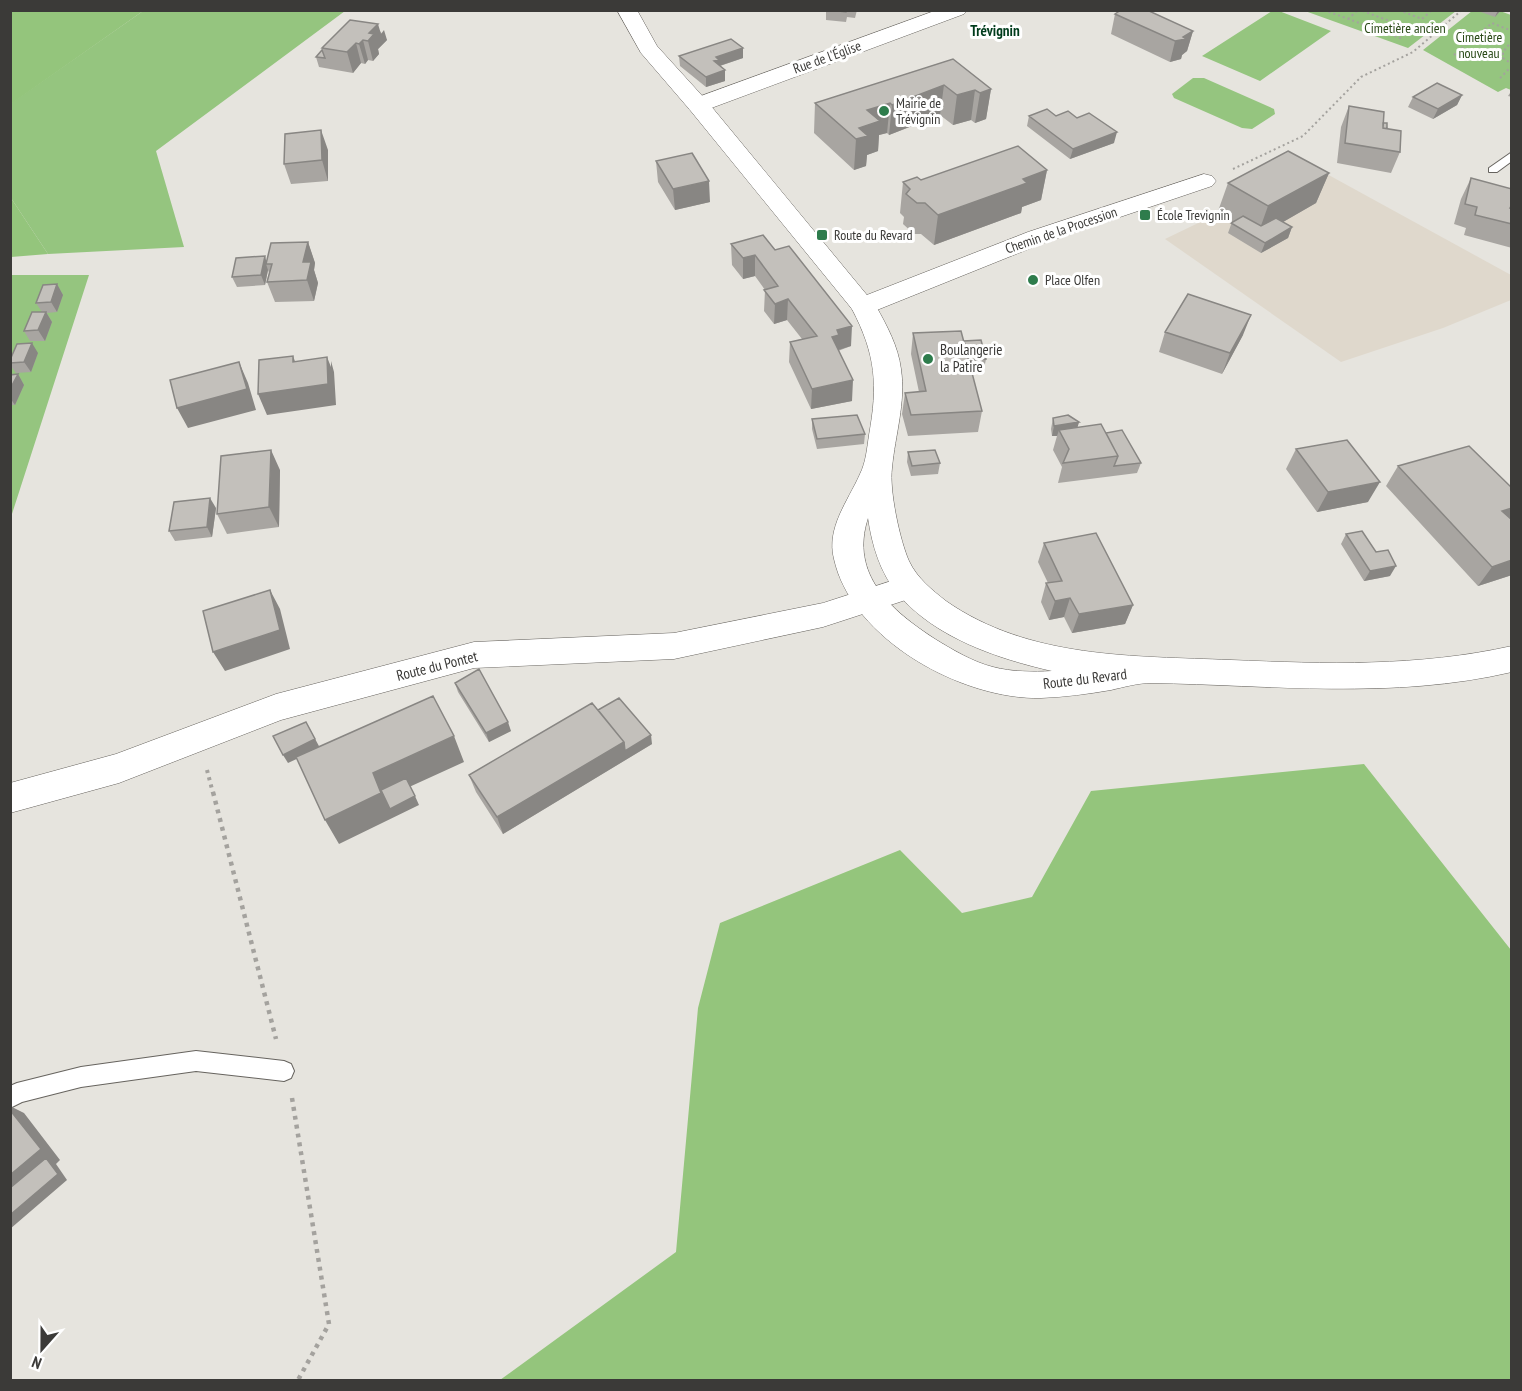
<svg xmlns="http://www.w3.org/2000/svg" width="1522" height="1391" viewBox="0 0 1522 1391" font-family="'PT Sans Narrow',sans-serif">
<rect width="100%" height="100%" fill="#e6e4de"/>
<path fill="#dfd8cc" d="M1325,173L1511,275V300L1443,328L1341,362L1165,239L1217,214Z"/>
<path fill="#95c57f" d="M143,11H345L156,151L184,247L48,254L11,198L10,104Z
M1272,11H1279L1331,31L1260,81L1202,56Z
M1305,11H1456L1408,48Z
M1472,11H1500L1511,15V90L1506,88L1498,92L1423,50Z
M1193,78H1204L1274,109L1275,114L1252,129L1242,128L1174,98L1172,94Z
M11,275H89L11,517Z"/>
<path fill="#94c57c" d="M11,10H143V11L11,104Z
M10,198H11L48,254L11,257Z
M1364,764L1511,950V1380H500L676,1252L698,1008L720,923L900,850L962,913L1032,897L1091,791Z"/>
<g fill="none" stroke-linecap="round" stroke-linejoin="round">
<defs>
<path id="lane" d="M1512,152V161L1497,172H1489V168Z
M196,1051L284,1061L291,1064L294,1071L291,1078L284,1081L196,1071L81,1087L22,1102L10,1108V1086L17,1083L81,1067Z"/>
<path id="street" d="M937,10H967L964,14L706,110L698,112L690,110L687,105L690,100Z
M1204,174L1212,176L1216,181L1212,186L1046,242L872,312L863,314L854,312L850,306L854,300L1028,232Z
M910,575L921,579L925,587L921,595L823,627L674,659L474,668L281,720L119,783L10,813V783L116,754L276,694L474,642L674,633L823,603Z"/>
<path id="secondary" d="M617,10H637L657,46L706,100L876,306C887,326 898,346 901,369C906,403 895,435 892,468C889,490 900,541 909,561C917,578 932,590 946,601C1029,659 1134,656 1231,660C1326,664 1418,667 1512,646V672C1392,700 1272,685 1151,683C1138,683 1124,687 1111,690C1088,694 1065,697 1041,698C963,700 852,640 834,559C826,528 848,501 860,474C866,462 867,448 869,435C878,385 876,355 852,309L690,110L641,53ZM868,518C872,545 880,573 898,594C935,638 999,659 1052,671C1033,672 1012,672 993,667C973,662 953,650 935,639C892,611 849,575 868,518Z"/>
</defs>
<use href="#lane" stroke="#66635e" stroke-width="2"/>
<use href="#street" stroke="#66635e" stroke-width="1"/>
<use href="#secondary" stroke="#66635e" stroke-width="1"/>
<path stroke="#a4a29e" stroke-width="2" stroke-dasharray="2 3" stroke-linecap="butt" d="M1324,10L1400,38L1411,29L1360,10
M1399,10L1422,19L1432,10
M1348,19L1358,10
M1512,41L1503,52V58L1512,64
M1454,55L1492,23L1512,31
M1500,78L1512,66
M1233,169L1303,136L1361,77L1413,52L1462,10"/>
<path stroke="#a4a29e" stroke-width="4" stroke-dasharray="3 4.5" stroke-linecap="butt" d="M207,770L213,793"/>
<path stroke="#a4a29e" stroke-width="4.5" stroke-dasharray="4 5" stroke-linecap="butt" d="M213,792L276,1039
M292,1098L329,1324L298,1380"/>
<use href="#lane" fill="#fff" fill-rule="evenodd"/>
<use href="#street" fill="#fff" fill-rule="evenodd"/>
<use href="#secondary" fill="#fff" fill-rule="evenodd"/>
</g>
<path fill="#a8a5a1" d="M826,10H857L855,18L847,17L846,22L826,20Z
M1478,10H1501L1495,17L1478,11Z
M1115,14L1193,31L1187,51L1182,55L1181,59L1170,62L1111,34Z
M379,30L387,40L378,49L379,54L373,61L368,60L365,64L361,63L353,73L319,67L316,57L322,50V48Z
M679,56L743,58L720,66L725,70V81L706,87L680,66Z
M953,59L991,89L986,119L975,123L971,120L953,125L940,115L889,135L887,133L879,135L878,151L867,155L866,166L854,170L814,133L815,103Z
M1512,90V97L1508,96Z
M1462,95L1457,105L1433,119L1408,107L1413,97Z
M1349,106L1383,123L1400,152L1391,173L1337,163L1341,127Z
M1029,116H1056L1114,143L1070,159L1027,126Z
M328,150V181L291,184L284,164Z
M656,161L710,202L675,210L658,182Z
M1047,170L1041,200L1022,207L1021,213L934,245L921,234H914L903,224L904,217L900,213L903,182Z
M1329,173L1316,203L1283,222L1292,227L1288,238L1261,253L1228,233L1232,222L1217,214L1228,183Z
M1471,178L1512,208V248L1464,235L1466,228L1454,224L1461,199Z
M763,235L851,346L838,351L852,401L811,409L789,362L790,342L802,339L787,320L774,324L764,311L765,290L755,276L743,279L732,265L731,244Z
M308,242L315,263L314,270L318,283L314,301L275,302L267,282L269,273L268,270L265,285L237,287L232,277Z
M57,284L63,295L57,312L47,313L52,322L45,341H30L24,331L42,312L36,303Z
M1165,332L1243,335L1222,374L1159,352Z
M913,333L964,341L986,359L984,369L971,370L982,411L978,432L908,436L902,414L905,393L919,392L911,354Z
M38,353L31,372L16,373L10,365V360Z
M18,374L24,385L15,405H10V375Z
M1053,418L1079,422L1077,427L1106,433L1141,463L1137,473L1058,483L1062,467L1053,450L1057,436H1052L1051,429Z
M812,419L865,434L864,444L817,449L812,429Z
M1296,449L1368,502L1317,512L1286,469Z
M908,452L940,463L938,474L911,476L907,462Z
M1398,466L1512,575L1478,586L1386,486Z
M280,470L279,527L227,534L217,514Z
M216,508L212,537L175,541L169,531Z
M1346,534L1390,576L1364,581L1341,544Z
M1044,543L1133,605L1125,624L1072,633L1064,617L1049,620L1041,602L1046,583H1048L1038,562Z
M455,683L511,731L489,742L458,692Z
M598,710L652,744L503,834L476,792L469,775Z"/>
<path fill="#888683" d="M1498,10H1501L1495,17Z
M378,24L381,34L384,30L387,40L378,49L379,54L373,61L368,41L369,33Z
M1193,31L1187,51L1182,55L1181,59L1170,62L1175,41Z
M363,40L368,60L365,64L359,44Z
M356,43L361,63L353,73L347,52Z
M743,48V58L719,66L714,61L716,57Z
M725,70V81L706,87V77Z
M944,85L940,115L889,135L892,105Z
M991,89L986,119L975,123L980,93Z
M975,90L971,120L953,125L957,95Z
M1462,95L1457,105L1433,119L1438,109Z
M890,103L887,133L879,135L878,151L867,155L866,166L854,170L856,139L859,128L867,110Z
M321,130L328,150V181L322,160Z
M1117,132L1114,143L1070,159L1073,149Z
M1047,170L1041,200L1022,207L1021,213L934,245L938,215L1023,179Z
M1329,173L1316,203L1257,237L1268,206Z
M709,181L710,202L675,210L673,189Z
M1292,227L1288,238L1261,253L1265,243Z
M308,242L315,263L314,270L318,283L314,301L307,280L303,262Z
M755,255V276L743,279V258Z
M265,256L267,264H266L268,270L265,285L261,275Z
M57,284L63,295L57,312L51,302Z
M788,299L787,320L774,324L775,304Z
M46,312L52,322L45,341L38,330Z
M1251,315L1243,335L1222,374L1230,353Z
M852,326L851,346L838,350L832,337L837,330Z
M32,343L38,353L31,372L24,362Z
M293,356L299,372L327,357L331,367V361L334,372L336,405L267,415L258,394L293,362Z
M239,362L248,383L256,410L188,428L177,408Z
M18,374L24,385L15,405L10,398V389Z
M853,380L852,401L811,409L812,389Z
M1079,422L1076,433L1059,430L1057,436H1052L1054,426Z
M271,450L280,470L279,527L269,507Z
M1380,482L1368,502L1317,512L1328,492Z
M210,498L216,508L212,537L207,527Z
M1512,508V523L1502,511Z
M1512,560V575L1478,586L1492,567Z
M1396,566L1390,576L1364,581L1370,571Z
M270,590L280,609L290,649L225,671L213,652Z
M1070,598L1064,617L1049,620L1055,601Z
M1133,605L1125,624L1072,633L1079,614Z
M306,722L320,748L288,763L283,755Z
M508,722L511,731L489,742L486,733Z
M651,735L652,744L503,834L497,817L624,742Z
M454,736L464,762L385,798L415,796L419,805L339,844L325,820L373,773Z
M10,1106L24,1113L60,1160L56,1164L67,1180L10,1229Z"/>
<path fill="#c3c0bb" stroke="#888683" stroke-width="1.5" d="M830,10H847L846,12Z
M1121,10H1147L1193,31L1183,37L1186,39L1175,41L1115,14Z
M350,20L378,24L369,33L374,34L368,41L363,40L359,44L356,43L347,52L322,48Z
M731,39L743,48L716,57L719,60L714,61L725,70L706,77L679,56Z
M322,50L325,58L316,57Z
M953,59L991,89L980,93L975,90L957,95L944,85L892,105L890,103L867,110L880,121L859,128L868,136L856,139L815,103Z
M1437,83L1462,95L1438,109L1413,97Z
M1349,106L1384,112L1383,128L1401,131L1400,152L1345,143Z
M1047,109L1056,116L1068,111L1077,118L1089,113L1117,132L1073,149L1029,116Z
M1383,123H1387V129L1383,128Z
M321,130L322,160L284,164L285,134Z
M1018,146L1047,170L1023,179L1027,183L938,215L925,203H917L906,194L910,189L903,182L917,177L921,180Z
M1288,151L1329,173L1268,206L1228,183Z
M692,153L709,181L673,189L656,161Z
M1471,178L1512,189V204L1510,208H1512V224L1475,215L1477,207L1465,204Z
M1243,216L1261,226L1276,218L1292,227L1265,243L1231,223Z
M763,235L775,250L789,246L852,326L837,330L839,335L832,337L853,380L812,389L790,342L817,336L788,299L775,304L764,290L778,286L755,255L743,258L731,244Z
M308,242L303,262H311L307,280L267,282L272,264H266L271,243Z
M265,256L261,275L232,277L236,258Z
M57,284L51,302L36,303L43,285Z
M1188,294L1251,315L1230,353L1165,332Z
M32,312H46L38,330L24,331Z
M961,331L982,411L911,415L905,393L926,391L913,333Z
M981,340L986,359L969,360L964,341Z
M32,343L24,362L10,363V360L17,344Z
M293,356V362L327,357L328,384L258,394L259,360Z
M239,362L247,389L177,408L170,380Z
M18,374L10,389V375Z
M857,415L865,434L817,439L812,419Z
M1068,415L1079,422L1054,426L1053,418Z
M1101,424L1118,456L1063,463L1069,449L1059,430Z
M1122,430L1141,463L1114,466L1118,456L1106,433Z
M1347,440L1380,482L1328,492L1296,449Z
M1469,446L1512,488V508L1502,511L1512,520V560L1492,567L1398,466Z
M271,450L269,507L217,514L221,456Z
M935,450L940,463L912,466L908,452Z
M210,498L207,527L169,531L174,502Z
M1362,531L1376,552L1388,550L1396,566L1370,571L1346,534Z
M1096,533L1133,605L1079,614L1070,598L1055,601L1046,583L1062,581L1044,543Z
M270,590L280,630L213,652L203,611Z
M479,669L508,722L486,733L455,683Z
M433,696L454,736L373,773L381,793L325,820L296,757Z
M619,698L651,735L625,751L624,742L598,710Z
M592,703L624,742L497,817L469,775Z
M306,722L315,739L283,755L273,736Z
M406,778L415,796L390,809L381,790Z
M10,1110L41,1149L10,1175Z
M46,1158L58,1174L10,1215V1188Z"/>
<g fill="#2e7c4c" stroke="#fff" stroke-width="2">
<circle cx="884" cy="111" r="6"/>
<rect x="1139" y="209" width="12" height="12" rx="3"/>
<rect x="816" y="229" width="12" height="12" rx="3"/>
<circle cx="1033" cy="280" r="6"/>
<circle cx="928" cy="359" r="6"/>
</g>
<g text-anchor="middle" stroke-width="6" stroke-linejoin="round" paint-order="stroke">
<g font-size="14" fill="#294917" stroke="#fff">
<text x="1405" y="33">Cimetière ancien</text>
<text x="1479" y="42">Cimetière<tspan x="1479" dy="16">nouveau</tspan></text>
</g>
<g font-size="14" fill="#3b3a38" stroke="#fff">
<text transform="translate(827 57) rotate(-20)" y="5">Rue de l'Église</text>
<text transform="translate(1061 230) rotate(-19)" y="5">Chemin de la Procession</text>
</g>
<g font-size="14" fill="#3b3a38" stroke="#fff" text-anchor="start">
<text x="896" y="108">Mairie de<tspan x="896" dy="16">Trévignin</tspan></text>
<text x="1157" y="220">École Trevignin</text>
<text x="834" y="240">Route du Revard</text>
<text x="1045" y="285">Place Olfen</text>
</g>
<g font-size="15" font-weight="bold" fill="#003c1c" stroke="#fff">
<text x="995" y="36">Trévignin</text>
</g>
<g font-size="15" fill="#3b3a38" stroke="#fff" text-anchor="start">
<text x="940" y="355">Boulangerie<tspan x="940" dy="17">la Patire</tspan></text>
</g>
<g font-size="15" fill="#3b3a38" stroke="#fff">
<text transform="translate(437 666) rotate(-14)" y="5">Route du Pontet</text>
<text transform="translate(1085 679) rotate(-7)" y="5">Route du Revard</text>
</g>
</g>
<rect width="1522" height="1391" fill="none" stroke="#3b3a38" stroke-width="24"/>
<g transform="translate(42 1349) rotate(201)" stroke="#ffffff" stroke-width="4.5" paint-order="stroke">
<path d="M0-4.5L10 22L0 15L-10 22Z" fill="#3b3a38"/>
<text y="-9" font-size="16" font-weight="bold" text-anchor="middle" fill="#3b3a38">N</text>
</g>
</svg>
